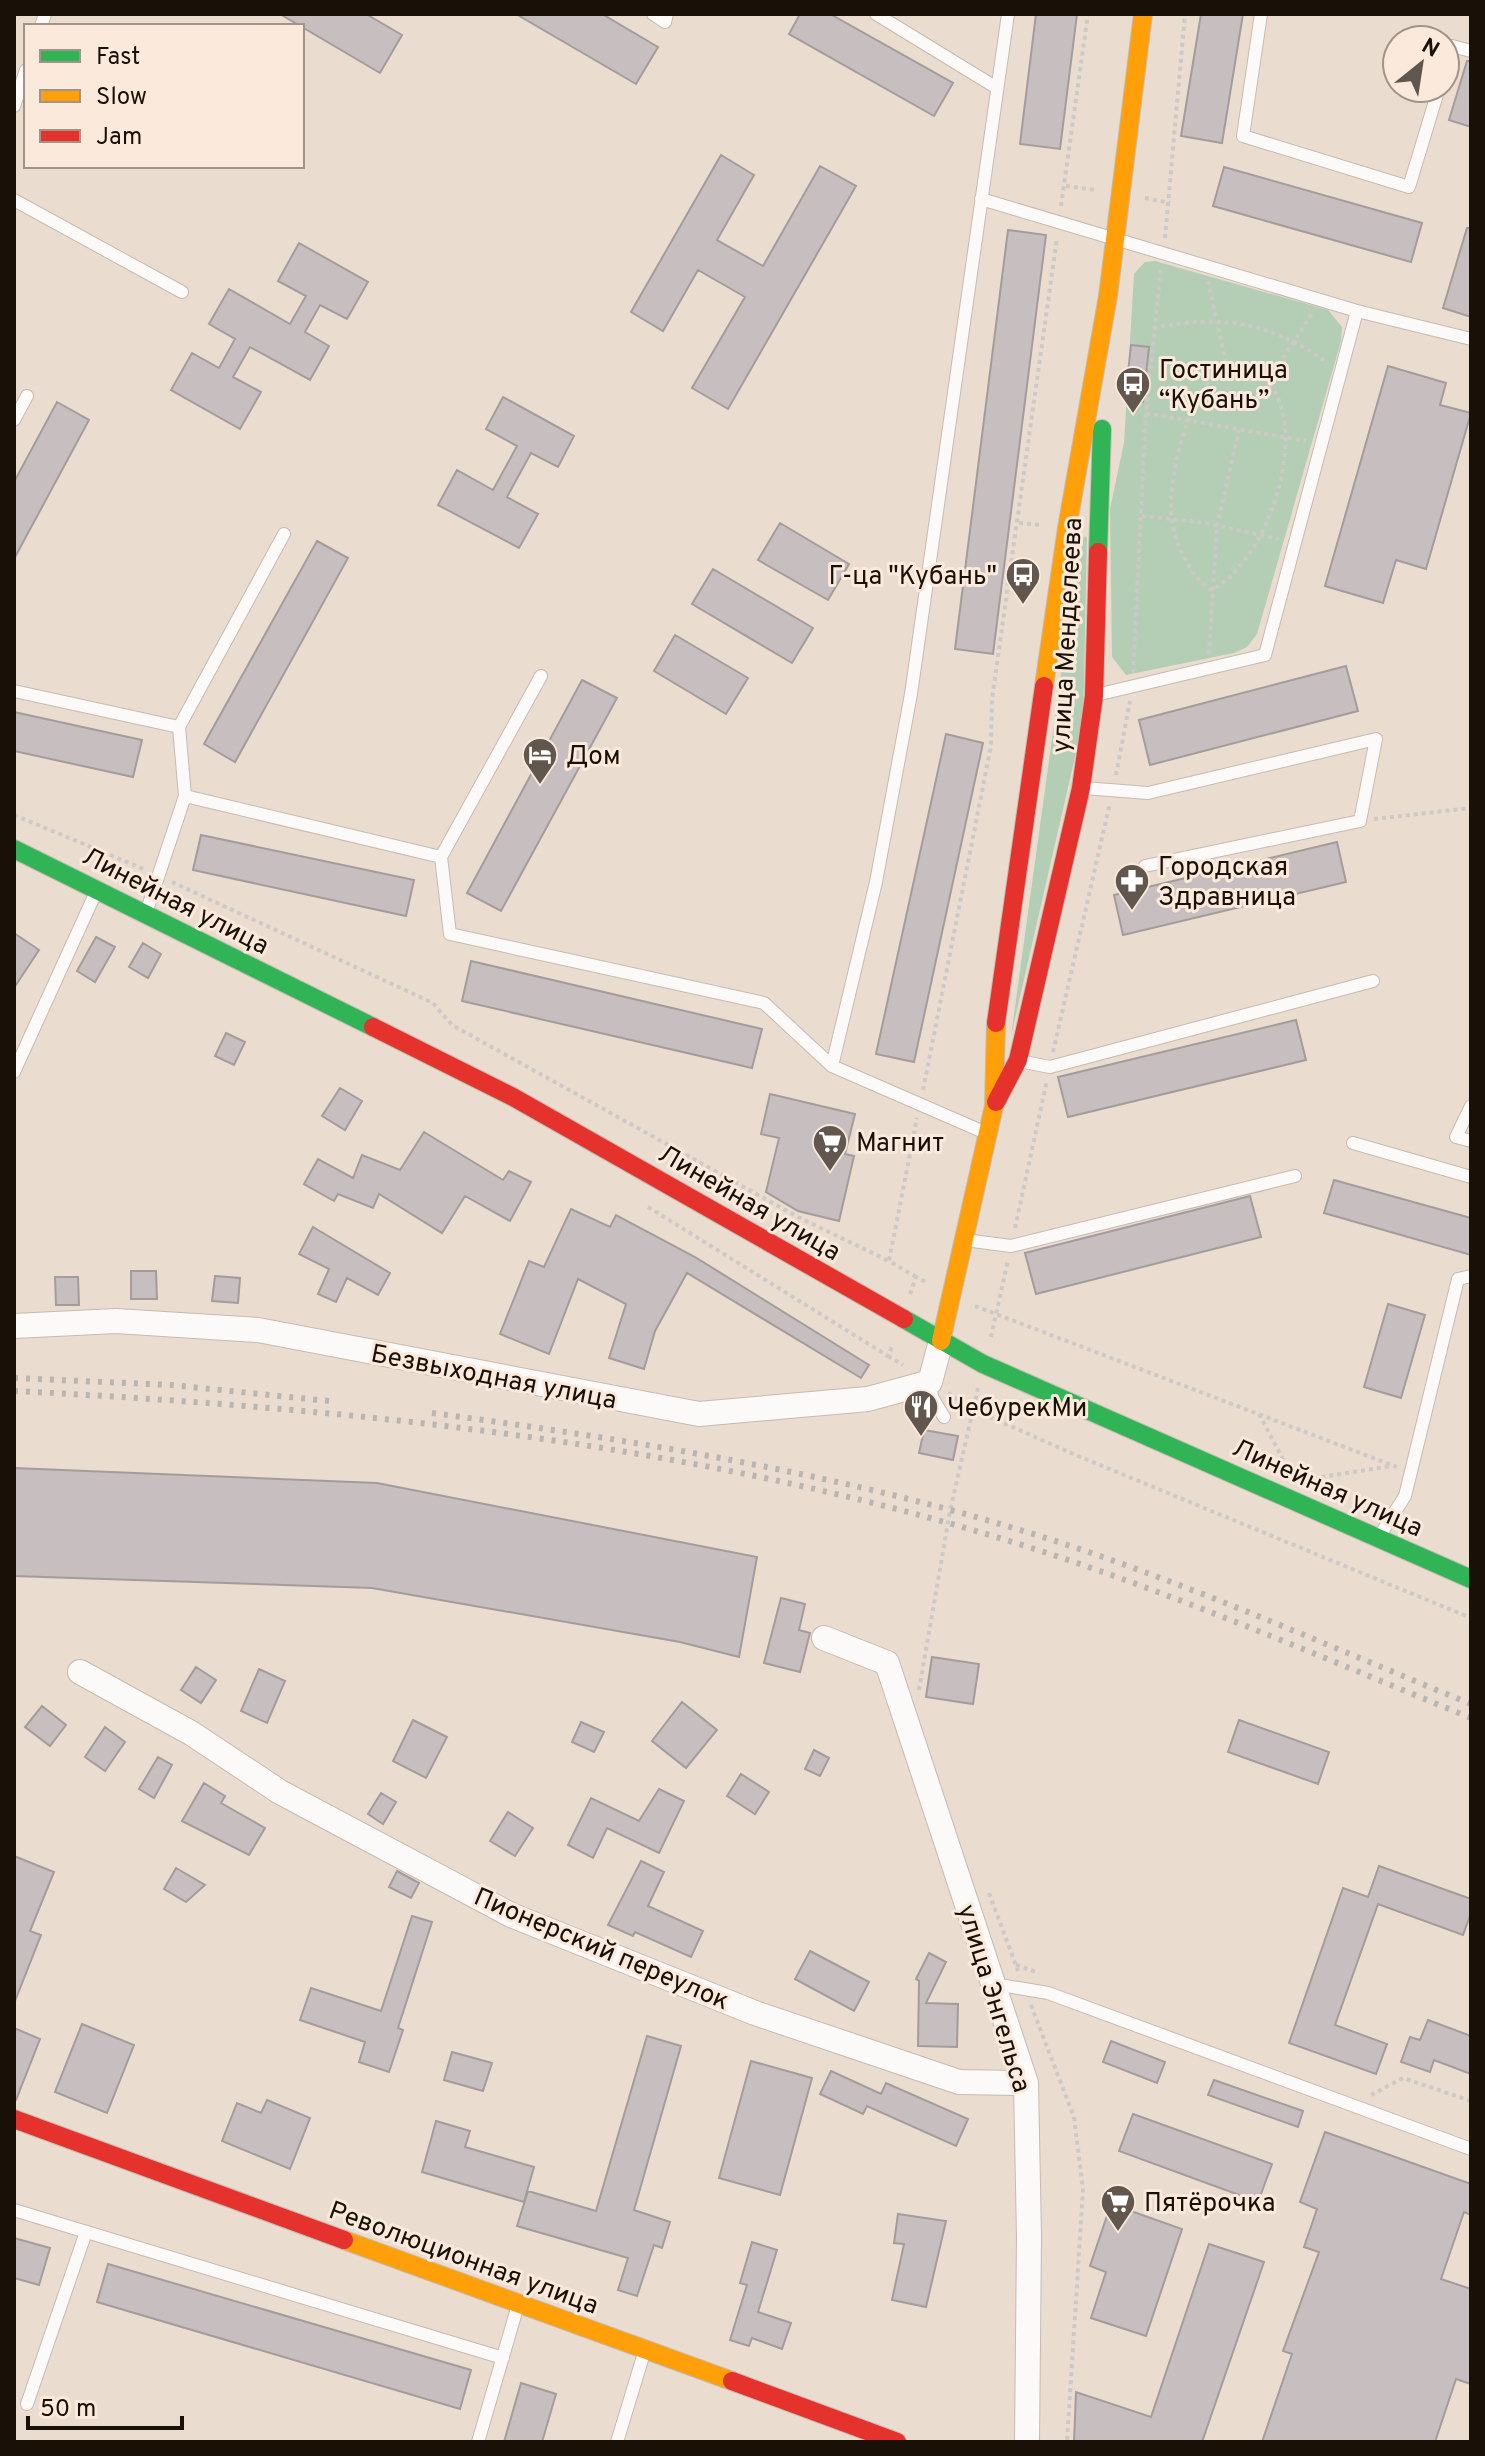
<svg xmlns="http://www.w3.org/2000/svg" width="1485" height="2456" viewBox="0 0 1485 2456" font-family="Overpass,sans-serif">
<rect width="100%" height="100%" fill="#eadccf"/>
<path fill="#b4cdb5" d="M1155,261L1328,310L1342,327L1341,341L1257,634L1247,647L1234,653L1126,675L1112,657L1110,509L1124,443L1134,274L1145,262Z
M1080,536L1087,537L1083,722L1011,1036Z"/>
<path fill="#c7bfbf" stroke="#a49c9b" stroke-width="2" d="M280,14H366L402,35L380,73Z
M516,14H602L658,47L636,84Z
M800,14H830L953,83L934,116L789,34Z
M1036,14H1077L1060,149L1020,144Z
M1201,14H1243L1222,143L1181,136Z
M1467,61H1471V127L1449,120Z
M721,155L754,175L717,240L763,266L820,166L856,186L728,409L692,388L745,297L698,270L663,331L631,312Z
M1224,167L1422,223L1411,262L1213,206Z
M1467,228H1471V317L1443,308Z
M1008,230L1046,235L993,654L955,649Z
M299,243L368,282L347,319L320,305L305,332L329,346L310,380L250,347L233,377L261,392L240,429L171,390L192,353L219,368L235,339L209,324L229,289L290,324L306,296L278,281Z
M1131,345L1149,347L1143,402L1125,400Z
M1388,366L1446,383L1440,405L1471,413L1426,569L1396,560L1383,603L1325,586Z
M503,397L574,436L558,467L531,453L507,497L538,514L519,548L438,505L457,470L493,490L517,446L486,429Z
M57,402L89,420L14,559V482Z
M780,523L849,564L828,600L758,560Z
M317,541L348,558L235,762L204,744Z
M713,569L813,628L792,663L692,604Z
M675,635L748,678L726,714L654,671Z
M1346,666L1358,711L1150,765L1139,720Z
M582,680L617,698L501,911L467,893Z
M14,712L142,740L133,777L14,751Z
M946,734L983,743L914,1062L876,1054Z
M201,835L414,880L406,916L193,870Z
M1337,842L1346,882L1123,935L1114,895Z
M14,933L39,950L14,988Z
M96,937L115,947L95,982L77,971Z
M143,943L161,954L148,978L129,967Z
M471,961L762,1029L752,1068L462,1001Z
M1296,1020L1306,1060L1068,1117L1058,1077Z
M226,1033L245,1042L234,1065L215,1056Z
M340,1088L362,1101L345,1130L322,1116Z
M770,1094L855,1114L845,1154L854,1156L839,1221L798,1211L766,1192L779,1138L761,1134Z
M424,1132L503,1180L509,1171L531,1182L510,1221L465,1196L442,1233L379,1194L373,1208L338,1194L334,1201L304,1184L318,1159L353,1178L362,1155L400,1170Z
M1334,1180L1471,1218V1255L1324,1213Z
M1250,1196L1261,1237L1036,1294L1025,1253Z
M571,1209L610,1227L616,1215L695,1257L869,1365L861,1378L687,1273L655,1331L644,1369L609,1358L626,1304L578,1279L549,1354L500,1334L529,1261L544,1267Z
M313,1227L390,1273L378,1295L347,1278L336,1302L318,1294L329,1269L299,1254Z
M131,1271H156L157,1299H131Z
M215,1276L240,1278L238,1303L212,1301Z
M55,1277H78L79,1305H56Z
M1388,1304L1425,1315L1401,1398L1364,1387Z
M924,1430L958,1436L953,1460L919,1453Z
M14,1468L377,1483L757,1557L739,1657L680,1642L372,1588L14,1576Z
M781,1598L805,1604L799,1630L810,1633L800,1672L764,1663Z
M932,1657L979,1664L973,1704L926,1697Z
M196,1667L216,1680L201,1703L181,1690Z
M259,1669L285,1681L267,1723L241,1711Z
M682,1702L717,1730L686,1768L652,1741Z
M42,1706L66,1725L50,1746L25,1727Z
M413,1720L447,1737L426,1778L393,1761Z
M1239,1720L1329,1752L1318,1784L1228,1752Z
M581,1722L604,1732L594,1752L572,1742Z
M105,1727L125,1742L105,1771L85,1757Z
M814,1750L829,1758L820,1776L805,1769Z
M158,1757L172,1765L154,1798L139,1789Z
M741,1774L769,1792L755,1814L727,1796Z
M204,1783L225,1796L221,1803L265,1828L249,1855L182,1821Z
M659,1789L684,1801L659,1853L607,1828L593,1858L568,1845L591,1798L639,1821Z
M381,1793L396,1802L383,1824L368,1814Z
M508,1812L533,1828L515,1856L490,1841Z
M14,1856L54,1872L30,1931L41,1935L15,2001Z
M641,1861L664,1872L648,1906L703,1931L691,1957L635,1932L633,1936L608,1925Z
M1379,1866L1471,1899V1913L1463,1935L1378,1904L1335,2025L1387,2044L1376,2074L1289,2043L1343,1888L1368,1897Z
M176,1868L205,1885L186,1902L164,1889Z
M397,1871L419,1883L411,1898L389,1887Z
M412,1916L432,1922L398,2028L403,2030L389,2072L359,2062L365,2042L300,2020L311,1988L381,2011Z
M810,1951L869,1982L854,2011L795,1979Z
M929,1953L946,1962L926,2003L958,2004L957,2047L918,2046L919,1981L916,1979Z
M1428,2020L1471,2036V2074L1434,2060L1430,2072L1401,2062L1410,2037L1420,2040Z
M82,2024L134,2045L107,2113L55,2092Z
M14,2028L40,2039L16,2100H14Z
M647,2036L681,2046L634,2210L670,2222L662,2248L654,2245L637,2296L618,2290L628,2258L517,2226L528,2191L596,2211Z
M1111,2041L1165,2062L1157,2083L1103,2062Z
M452,2052L492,2063L483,2091L444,2080Z
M751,2061L812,2078L780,2195L719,2178Z
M831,2071L881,2094L886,2083L968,2119L956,2146L867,2106L863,2114L820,2094Z
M1214,2080L1303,2111L1298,2127L1208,2095Z
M267,2100L310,2118L290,2169L222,2141L237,2103L261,2113Z
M1133,2114L1272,2164L1258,2202L1119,2151Z
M436,2121L470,2131L465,2147L534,2167L524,2202L422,2172Z
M1325,2132L1471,2184V2215L1464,2212L1441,2279L1471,2289V2384L1456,2379L1435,2442H1262L1292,2354L1283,2351L1319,2252L1304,2247L1317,2209L1300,2202Z
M1111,2204L1182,2229L1146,2336L1091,2318L1106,2272L1090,2266Z
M898,2214L946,2221L926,2307L892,2300L904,2244L894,2243Z
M14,2238L50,2248L39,2285L14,2278Z
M752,2242L777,2250L758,2312L791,2323L782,2349L752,2338L749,2346L730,2340L747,2285L740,2283Z
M1209,2244L1264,2262L1202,2442H1074L1076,2392L1151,2417Z
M108,2264L471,2370L460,2409L97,2302Z
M521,2383L556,2394L542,2442H504Z"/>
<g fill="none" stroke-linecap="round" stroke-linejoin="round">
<defs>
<path id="lane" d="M653,14L665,22L667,14
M876,14L997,88
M1261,14L1243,136L1409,187L1439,88
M41,26L45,14
M1445,68L1452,46L1471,51
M14,106L26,70
M981,199L1357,311L1265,655L1096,695
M14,200L182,292
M1357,311L1471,339
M14,420L27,396
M14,691L179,727L284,534
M1084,788L1148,793L1376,739L1360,821L1145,866
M185,796L441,857L541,676
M441,857L450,934L764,1003L832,1066L986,1133
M146,913L185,796L179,727
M1019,1061L1050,1067L1373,981
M832,1066L876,882L911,694L1008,14
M14,1072L96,892
M1471,1106L1456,1137L1471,1141
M1353,1143L1471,1177
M965,1240L1011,1246L1295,1176
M930,1382L932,1397L944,1417
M1379,1537L1405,1496L1458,1279L1471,1276
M994,1984L1048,1993L1471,2149
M14,2210L503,2358
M27,2404L86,2232
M478,2442L518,2305
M617,2442L644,2353"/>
<path id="street" d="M14,1326L116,1321L258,1330L699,1414L868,1399L930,1382L941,1341
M824,1638L887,1663L1026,2083L1029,2237L1027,2442
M80,1672L191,1733L280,1792L511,1915L755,2013L959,2082L1026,2083"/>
<path id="fast" d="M1098,552L1102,429
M14,849L373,1027
M904,1319L983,1364L1471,1579"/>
<path id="slow" d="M1044,686L1067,528L1108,296L1143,14
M941,1341L994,1106L996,1023
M344,2240L732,2381"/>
<path id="jam" d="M996,1023L1044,686
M373,1027L513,1097L904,1319
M996,1102L1018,1060L1081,788L1094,696L1098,552
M14,2119L344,2240
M732,2381L897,2442"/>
</defs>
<use href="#lane" stroke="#c6bbb1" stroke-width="14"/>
<use href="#street" stroke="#c6bbb1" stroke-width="26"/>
<use href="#fast" stroke="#c6bbb1" stroke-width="20"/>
<use href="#slow" stroke="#c6bbb1" stroke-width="20"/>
<use href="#jam" stroke="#c6bbb1" stroke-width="20"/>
<path stroke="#cdc9c6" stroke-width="4" stroke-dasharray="4 4" stroke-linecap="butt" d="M1066,186L1096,190
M1145,198L1170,203
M1061,206L1088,14
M1165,238L1185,14
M1208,281L1227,368
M1153,328C1222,314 1270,322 1328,363
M1245,365C1325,397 1272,562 1211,590C1190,576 1176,546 1172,521C1166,483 1188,386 1226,368C1231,366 1240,366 1245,365Z
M1270,378L1313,312
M1146,413L1306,441
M1142,516L1200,522L1279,539
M1019,523L1042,525
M1209,654L1217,526L1239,430
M1133,673L1146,413L1161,267
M1116,775L1130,701
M14,815L146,870
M1374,819L1471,808
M172,882L433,1003L452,1025L798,1217L889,1261
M1053,1052L1110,803
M923,1090L991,746L992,699L1057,238
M648,1207L888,1356L893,1344
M1015,1228L1047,1080
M916,1277L889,1261L917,1118
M910,1294L916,1277L928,1283
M975,1306L1397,1467
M991,1337L1008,1260
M888,1356L903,1365
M948,1393L974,1410L1078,1456L1471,1618
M1259,1414L1286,1465L1315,1478L1392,1466
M919,1690L950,1511L978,1388
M989,1893L1018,1971
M1016,1965L1039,1973
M1031,2005L1074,2117L1083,2190L1067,2442
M1371,2095L1403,2078L1471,2101"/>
<use href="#lane" stroke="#fcfaf8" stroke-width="12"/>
<use href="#street" stroke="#fcfaf8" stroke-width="24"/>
<use href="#fast" stroke="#30b455" stroke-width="18"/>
<use href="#slow" stroke="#ff9f0a" stroke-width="18"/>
<use href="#jam" stroke="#e5322d" stroke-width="18"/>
<path stroke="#b9b6b2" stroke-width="6" stroke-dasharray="4 8" stroke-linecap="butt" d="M14,1378L171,1385L329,1401
M14,1391C371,1409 737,1447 1077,1563C1211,1609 1341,1665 1471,1718
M432,1413C657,1443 885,1481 1100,1556C1226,1600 1348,1654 1471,1704"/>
</g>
<defs>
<symbol id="bus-pin" viewBox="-11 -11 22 30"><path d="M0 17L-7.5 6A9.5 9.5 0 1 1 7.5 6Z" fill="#62574e" stroke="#fbeadc"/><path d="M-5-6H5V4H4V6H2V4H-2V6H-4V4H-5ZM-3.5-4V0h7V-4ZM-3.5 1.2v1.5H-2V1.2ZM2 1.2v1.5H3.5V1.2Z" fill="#fff"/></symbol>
<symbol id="hotel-pin" viewBox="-11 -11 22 30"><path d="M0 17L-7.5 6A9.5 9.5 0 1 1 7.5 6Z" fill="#62574e" stroke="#fbeadc"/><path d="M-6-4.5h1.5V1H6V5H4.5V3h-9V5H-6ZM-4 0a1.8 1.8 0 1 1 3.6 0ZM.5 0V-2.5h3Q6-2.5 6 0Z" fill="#fff"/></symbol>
<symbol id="pharmacy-pin" viewBox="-11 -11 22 30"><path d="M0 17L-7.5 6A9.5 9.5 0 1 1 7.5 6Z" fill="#62574e" stroke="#fbeadc"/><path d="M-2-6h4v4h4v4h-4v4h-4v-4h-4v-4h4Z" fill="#fff"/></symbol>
<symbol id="supermarket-pin" viewBox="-11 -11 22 30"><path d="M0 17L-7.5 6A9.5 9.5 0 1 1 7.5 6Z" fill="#62574e" stroke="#fbeadc"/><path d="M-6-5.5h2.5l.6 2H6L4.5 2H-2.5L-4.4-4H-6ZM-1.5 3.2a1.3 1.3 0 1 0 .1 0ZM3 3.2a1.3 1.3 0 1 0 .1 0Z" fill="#fff"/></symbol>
<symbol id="restaurant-pin" viewBox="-11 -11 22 30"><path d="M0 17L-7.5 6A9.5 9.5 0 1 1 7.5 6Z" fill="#62574e" stroke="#fbeadc"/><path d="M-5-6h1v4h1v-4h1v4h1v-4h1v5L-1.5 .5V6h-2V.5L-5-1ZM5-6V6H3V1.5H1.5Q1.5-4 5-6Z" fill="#fff"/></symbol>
</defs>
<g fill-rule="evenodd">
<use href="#bus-pin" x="1113" y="364" width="40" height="54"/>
<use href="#bus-pin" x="1003" y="555" width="40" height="54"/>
<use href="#hotel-pin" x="520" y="735" width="40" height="54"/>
<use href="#pharmacy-pin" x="1112" y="861" width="40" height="54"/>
<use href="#supermarket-pin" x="810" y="1122" width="40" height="54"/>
<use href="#restaurant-pin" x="901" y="1387" width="40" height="54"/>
<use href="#supermarket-pin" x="1098" y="2182" width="40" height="54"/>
</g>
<g text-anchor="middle" stroke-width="6" stroke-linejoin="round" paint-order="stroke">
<g font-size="26" fill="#191008" stroke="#fbeadc" text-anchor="start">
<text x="1159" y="378">Гостиница<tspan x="1159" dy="30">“Кубань”</tspan></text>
<text x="997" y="584" text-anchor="end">Г-ца "Кубань"</text>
<text x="566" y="764">Дом</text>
<text x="1158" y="875">Городская<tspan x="1158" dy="30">Здравница</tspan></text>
<text x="856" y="1151">Магнит</text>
<text x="947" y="1416">ЧебурекМи</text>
<text x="1144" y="2211">Пятёрочка</text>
</g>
<g font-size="26" fill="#191008" stroke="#fbeadc">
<text transform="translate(1066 635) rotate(-87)" y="9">улица Менделеева</text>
<text transform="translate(176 900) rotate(27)" y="9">Линейная улица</text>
<text transform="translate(750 1202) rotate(30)" y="9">Линейная улица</text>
<text transform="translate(494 1376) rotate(11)" y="9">Безвыходная улица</text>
<text transform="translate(1328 1487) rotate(24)" y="9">Линейная улица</text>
<text transform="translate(602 1948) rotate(23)" y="9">Пионерский переулок</text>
<text transform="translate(995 1998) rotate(73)" y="9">улица Энгельса</text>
<text transform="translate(464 2257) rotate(20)" y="9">Революционная улица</text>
</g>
</g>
<rect width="1485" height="2456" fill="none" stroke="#191008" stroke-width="32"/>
<rect x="24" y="24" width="280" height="144" fill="#fbeadc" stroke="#a19387" stroke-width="2"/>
<rect x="40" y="50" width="40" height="12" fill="#30b455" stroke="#a19387" stroke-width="2"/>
<text x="96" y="64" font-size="24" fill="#191008">Fast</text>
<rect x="40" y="90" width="40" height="12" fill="#ff9f0a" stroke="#a19387" stroke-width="2"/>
<text x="96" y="104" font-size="24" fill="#191008">Slow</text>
<rect x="40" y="130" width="40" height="12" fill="#e5322d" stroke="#a19387" stroke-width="2"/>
<text x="96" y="144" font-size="24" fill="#191008">Jam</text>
<g transform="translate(1421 64) rotate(30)"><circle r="38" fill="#fbeadc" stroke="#a19387" stroke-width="2"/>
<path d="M0-6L14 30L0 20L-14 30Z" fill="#62574e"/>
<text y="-12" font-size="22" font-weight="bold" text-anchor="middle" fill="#191008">N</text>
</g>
<path d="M28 2416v12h154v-12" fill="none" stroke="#191008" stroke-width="4"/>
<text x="40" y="2416" font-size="24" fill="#191008" stroke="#fbeadc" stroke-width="6" paint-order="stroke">50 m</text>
</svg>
